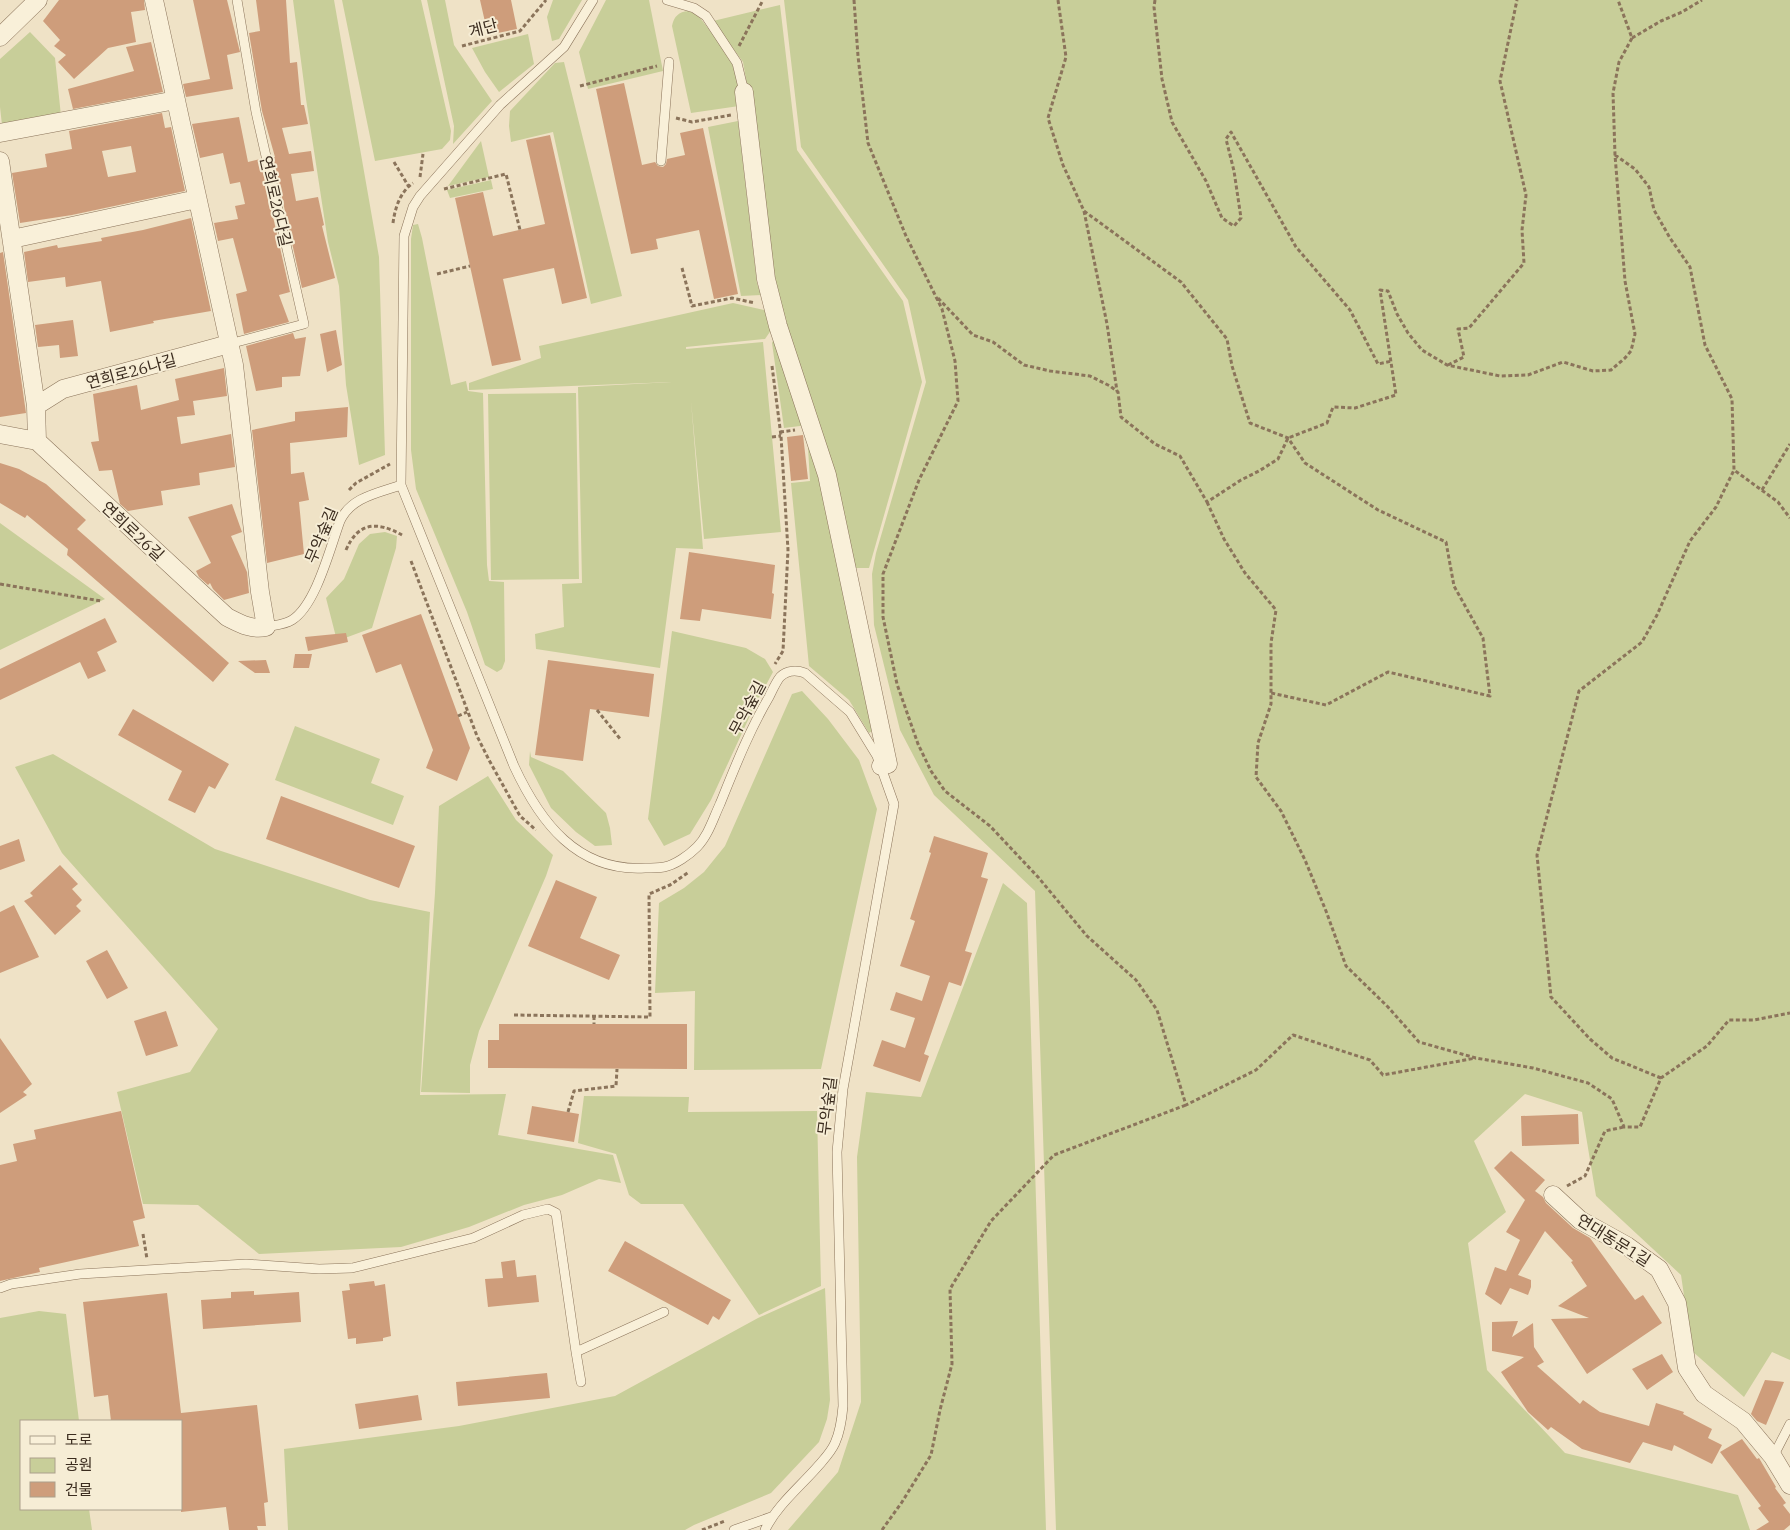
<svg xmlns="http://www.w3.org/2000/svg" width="1790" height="1530" viewBox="0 0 1790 1530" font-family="'IBM Plex Serif','Noto Sans KR',serif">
<rect width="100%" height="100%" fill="#efe2c6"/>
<path fill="#c8ce99" d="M293,0H334L379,257L385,455L359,465L346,385L339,286L328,242L306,99Z
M342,0H421L451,131L450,140L442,149L375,161Z
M427,0H445L454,45L492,101L453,144L454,126Z
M553,0H582L559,39L552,41L547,17Z
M606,0H649L663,71L588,89L579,52Z
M784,0H1790V1360L1772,1352L1744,1397L1692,1351L1681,1275L1596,1196L1582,1112L1525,1094L1474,1141L1506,1212L1468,1243L1487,1370L1565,1453L1738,1495L1750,1530H1056L1035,891L934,795L900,730L874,625L872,574L876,553L926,382L908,300L801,147Z
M780,5L797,150L903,301L922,382L869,568H851L770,279L753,120L743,62L713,21Z
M688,11L696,14L701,19L730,57L741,92L739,106L691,113L672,26C674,16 679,12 688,11Z
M30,32L55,58L61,116L2,125L0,107V59Z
M528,34L534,64L499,92L485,72L472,48Z
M564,62L622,296L591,304L553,132L511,142L509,126L510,111L555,63Z
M738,121L757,283L761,295L741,296L708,127Z
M481,141L489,177L448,186Z
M491,180L493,189L450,198L447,190Z
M418,224L422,238L451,385L466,381L468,391L483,393L487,565L489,581L504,582L505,661L502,669L497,672L485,665L467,612L416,489L411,450V239L413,225Z
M733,303L769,311L774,326L765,339L686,347L688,381L686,349L763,342L781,532L704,539L691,401L703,549L676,548L660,668L536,649L535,634L564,627L562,584L582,583L578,387L672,382L469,390V383L541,358L539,346Z
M777,332L808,425L784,428L772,343Z
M576,393L579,579L491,580L488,394Z
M809,430L875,729L869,733L849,700L809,666L791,483L810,481L807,431Z
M0,523L105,599L0,650Z
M385,532L397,536L396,548L372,628L337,641L326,598L344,579L359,544L370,534Z
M672,631L746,648L765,659L773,672L754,707L711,800L690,834L664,846L648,819Z
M802,691L828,719L859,760L877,809L821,1069L694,1070L695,991L655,993L659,903L684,888L704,872L725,846L792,694Z
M295,726L380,759L371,783L404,796L393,825L275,780Z
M530,751L531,757L563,771L606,813L610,828L612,845L595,846L576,832L551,808L529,765Z
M53,754L215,849L370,900L430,912L420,1095L506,1094L498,1135L613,1155L621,1183L599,1179L562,1195L524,1205L469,1227L401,1247L259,1254L198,1205L143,1204L117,1092L190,1072L218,1029L62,853L15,767Z
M488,776L516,820L553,855L546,876L479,1031L470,1065V1093L421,1092L435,893L439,806Z
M1003,883L1027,903L1046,1530H788L838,1472L861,1402L857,1157L866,1092L921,1097Z
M584,1096L689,1097L688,1112L817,1111L821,1286L759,1315L683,1204H641L629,1195L616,1154L578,1143Z
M825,1288L830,1400L827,1419L819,1442L771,1493L694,1525L685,1530H288L284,1449L459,1426L615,1396L758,1318Z
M39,1311L66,1314L79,1421H21V1509H89L92,1530H0V1318Z"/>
<path fill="#ce9d7b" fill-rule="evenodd" d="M59,0H144L145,10L131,12L136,42L108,48L74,79L58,62L66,55L54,46L60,40L43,21Z
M193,0H227L240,52L227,55L233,89L186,97L183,84L210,79Z
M256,0H286L290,63L297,62L301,105H304L308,124L282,128L289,154L311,151L314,171L291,174L296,201L318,197L324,225L322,226L335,278L302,288L273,157H275L262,111L249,33L260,31Z
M480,0H511L517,29L488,35Z
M151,42L163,92L73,109L68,89L134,71L126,47Z
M624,83L642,165L655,162L658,166L663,167L666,164L667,159L685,155L680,133L703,128L738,294L714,299L699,230L656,239L658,249L631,254L596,89Z
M162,113L165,128L171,127L185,191L72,215L20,223L12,173L47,167L45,154L72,149L69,131ZM131,146L136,172L108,177L102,151Z
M239,117L248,162L260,159L290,292L279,295L289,322L244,334L236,294L247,291L233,238L218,241L214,223L238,219L235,206L245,204L240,182L230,184L223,153L200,158L192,124Z
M550,135L587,298L562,304L554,268L503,279L521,360L492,366L455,198L483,192L493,236L545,224L526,140Z
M191,218L211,311L153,321L154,323L110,332L101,281L66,287L65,277L28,282L24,252L57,245L58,248L102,241L101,238L143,230Z
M3,252L26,413L0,417V253Z
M73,320L78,356L60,358L59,345L38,347L35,325Z
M336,330L342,365L327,372L320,334Z
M293,333L295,339L306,337L300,376L282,377V387L256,391L246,346Z
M224,368L227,396L193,401L195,415L177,417L181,444L231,434L235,467L199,473L200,485L161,491L163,505L128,511L120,504L112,470L99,471L91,442L99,441L93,394L137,385L141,410L179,400L175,379Z
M348,407L347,437L290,443L291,474L304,472L309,500L299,502L304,554L267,563L252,430L295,421V412Z
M803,435L808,479L791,481L787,437Z
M0,463L19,469L46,484L86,520L77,529L229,663L213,682L67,555L68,549L27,515L25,518L0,503Z
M232,504L242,532L231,536L247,572L249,593L224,600L213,589L210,583L208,585L199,577L196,571L211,563L188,517Z
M689,552L775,565L772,593L774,594L771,619L702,609L700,621L680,619Z
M421,614L470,748L457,781L426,768L433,750L401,664L376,673L362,635Z
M105,618L117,642L97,652L106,671L88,679L80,662L0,700V669Z
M346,633L348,642L308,651L305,637Z
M295,654H312L309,668H293Z
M266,660L270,673H255L238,661Z
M548,660L654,674L649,717L590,709L583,761L535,755Z
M133,709L229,764L215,789L209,786L195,813L168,800L182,771L118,735Z
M281,796L415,846L399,888L266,839Z
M934,836L988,853L981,877L988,879L965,951L972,953L961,986L949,982L924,1054L929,1056L920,1082L873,1066L882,1040L905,1048L915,1018L890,1010L896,992L922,1001L930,976L900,966L915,921L910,919L931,853L929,852Z
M19,839L25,861L0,870V846Z
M60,865L78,884L72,889L82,900L76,906L81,911L55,935L24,901L33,896L30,893Z
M556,880L597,897L580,938L620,955L609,980L528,946Z
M14,905L39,957L0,973V912Z
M107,950L128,988L107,999L86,961Z
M166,1011L178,1046L146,1056L134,1021Z
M499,1024H687V1069L488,1068V1040H499Z
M0,1038L32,1084L23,1092L27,1095L0,1113Z
M532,1106L579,1114L574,1142L527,1134Z
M121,1111L145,1218L133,1221L139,1246L39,1268L40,1272L0,1281V1165L17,1161L13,1144L36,1139L34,1130Z
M1578,1114L1579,1144L1522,1146L1521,1116Z
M1511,1151L1545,1180L1535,1191L1543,1197L1546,1203L1573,1228L1590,1238L1635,1300L1643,1295L1662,1323L1587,1374L1551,1319L1589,1318L1558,1306L1587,1286L1571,1262L1573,1261L1545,1231L1518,1275L1531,1280V1287L1528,1295L1510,1288L1501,1305L1485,1294L1495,1267L1506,1271L1520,1240L1506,1232L1525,1200L1494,1168Z
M625,1241L731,1300L719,1320L713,1316L708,1325L608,1271Z
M515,1260L517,1277L536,1275L539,1302L488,1307L485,1279L503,1278L501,1262Z
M374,1281L375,1286L385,1284L391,1336L383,1338V1341L356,1344V1338L348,1339L342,1291L350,1290L349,1284Z
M254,1291V1295L299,1292L301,1322L203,1329L201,1300L231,1298V1292Z
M167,1293L181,1413L257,1405L268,1502L264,1503L266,1526H257L258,1530H229L226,1507L181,1512V1421H111L108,1395L94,1397L83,1302Z
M1518,1321L1512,1337L1533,1323L1534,1347L1544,1362L1537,1366L1580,1404L1583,1400L1600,1412L1649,1426L1656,1403L1684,1412L1683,1414L1712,1429L1708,1438L1722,1445L1712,1464L1674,1445L1672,1451L1643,1442L1630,1463L1582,1449L1551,1427L1548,1430L1528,1412L1501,1372L1524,1357L1492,1351V1322Z
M1662,1354L1673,1372L1647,1390L1632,1369Z
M547,1373L550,1398L458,1406L456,1382Z
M1765,1380L1784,1382L1766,1425L1757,1421L1751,1414Z
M418,1395L422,1420L359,1429L355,1404Z
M1742,1439L1757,1459L1759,1458L1776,1487L1775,1488L1786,1503L1783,1505L1790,1514V1525L1784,1530H1756L1769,1522L1758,1508L1761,1506L1720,1452Z"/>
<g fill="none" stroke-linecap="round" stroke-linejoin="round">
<defs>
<path id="service" d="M593,0L564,47L500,105L420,196L413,207L404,236L401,485L514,766C540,822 577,872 645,868C652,868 658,868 664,867C675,865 689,855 697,847C708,836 713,819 720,804C735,767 749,731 769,697C772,691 776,682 780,677C787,670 797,670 805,673L850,712L877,756L894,804L843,1089L837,1152L843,1406C842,1418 840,1432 835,1443C831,1452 825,1458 819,1465C801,1486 777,1505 765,1530
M667,0L694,8L706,16L737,63L744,92
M661,161L669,62
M229,344L304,324L256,112L237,0
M266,627C275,625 284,625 292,620C316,605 330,548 340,521C351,497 378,493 401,485
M0,1288L11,1284L80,1274L246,1264L319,1269L352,1268L473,1238L523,1215L548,1209L556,1213L576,1352L664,1312
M576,1352L581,1382
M1773,1457L1790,1424
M734,1530L771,1517"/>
<path id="minor" d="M0,37L38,0
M744,92L766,279L778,326L827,475L888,764L881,766
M0,133L176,100
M0,161L36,406L37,441
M12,239L197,199
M36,406L63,389L229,344
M0,434L37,441L227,617C241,624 251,630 266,627L260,592L234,365L154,0
M1553,1195L1580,1220L1627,1246L1659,1269L1677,1303L1687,1368L1704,1394L1743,1421L1773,1457L1790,1485"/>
</defs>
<use href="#service" stroke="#8b745b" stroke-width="10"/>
<use href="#minor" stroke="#8b745b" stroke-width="19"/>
<path stroke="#8b745b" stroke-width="3" stroke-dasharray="4 2.5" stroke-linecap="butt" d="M854,0L858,56L868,143L906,236L942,309L955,361L958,401L919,480L883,574V617L897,684L918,744L931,771L945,791L990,826L1038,877L1087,936L1136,980L1157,1010L1186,1105L1256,1070L1293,1035L1370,1060L1383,1075L1476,1058
M1058,0L1066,57L1048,118L1063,165L1084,211L1107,324L1117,391
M1155,0L1154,7L1162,79L1172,122L1206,181L1222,218L1234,226L1241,218L1234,171L1226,139L1231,132L1296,247L1350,310L1378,364L1392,361
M1632,38L1661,21L1682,12L1702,0
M462,46L520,31L546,0
M739,46L763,0
M580,86L657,66
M676,118L692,122L731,115
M1615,155L1635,169L1649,187L1654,210L1670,238L1690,267L1705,345L1732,399L1734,470L1778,502L1790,518
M394,162L409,187
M420,177L423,154
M444,189L506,174L520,230
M1084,211L1181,282L1227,339L1232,366L1250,423L1288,438L1305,463L1378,510L1446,542L1454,586L1483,638L1490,696L1388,672L1326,705L1271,693
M393,223C395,208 400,192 413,183
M682,268L692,306L732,298L755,303
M437,274L470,266
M938,298L973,335L993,342L1024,365L1050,371L1090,376L1110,386L1118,392L1121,417L1155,444L1180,456L1207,502L1241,480L1259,471L1278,459L1288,438L1327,423L1333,407L1355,408L1396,395L1380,290L1388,291L1397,314L1408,333L1422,350L1447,365L1500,376L1528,375L1563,362L1593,371L1611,370L1625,358L1631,351L1635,334L1625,281L1615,155L1613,93L1619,62L1632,38L1618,0
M1448,365L1464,357L1458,329L1469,328L1524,263L1522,230L1526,195L1500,81L1517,0
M772,366L781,436L788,550L783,651L775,664
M780,432L795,430
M772,437L781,436
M349,490L356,483L390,464
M1762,490L1790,444
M1207,502L1224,539L1245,573L1276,610L1271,643V704L1258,743L1256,777L1281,811L1305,860L1326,911L1346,966L1388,1007L1419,1042L1476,1058L1533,1068L1588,1083L1612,1099L1624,1127H1640L1661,1078L1707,1046L1729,1020H1754L1790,1013
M346,550C358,522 377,521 402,535
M411,561L477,736L489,760L520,816L536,830
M0,584L101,601
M597,710L621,740
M458,716L467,712
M514,1015L650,1017L649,894L670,885L689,872
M594,1016V1024
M1661,1078L1612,1058L1590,1039L1551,997L1537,855L1579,691L1642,642L1657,615L1690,541L1716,507L1734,470
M568,1112L574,1091L616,1086L617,1069
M1567,1186L1585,1176L1605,1131L1624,1127
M143,1234L147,1259
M702,1530L725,1521
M882,1530L902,1502L931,1455L940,1410L952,1364L950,1289L991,1221L1054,1155L1186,1105"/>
<use href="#service" stroke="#f9f0d9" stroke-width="9"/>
<use href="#minor" stroke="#f9f0d9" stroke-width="18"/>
</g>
<g text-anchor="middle" stroke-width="4" stroke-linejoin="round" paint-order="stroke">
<g font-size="16" fill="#3b2c1f" stroke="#f6edd5">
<text transform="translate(483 28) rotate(-14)" y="6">계단</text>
<text transform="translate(276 201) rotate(77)" y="6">연희로26다길</text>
<text transform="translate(131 371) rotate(-15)" y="6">연희로26나길</text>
<text transform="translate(133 531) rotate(43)" y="6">연희로26길</text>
<text transform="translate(321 535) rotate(-67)" y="6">무악숲길</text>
<text transform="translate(747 708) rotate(-62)" y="6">무악숲길</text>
<text transform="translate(827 1106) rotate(-83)" y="6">무악숲길</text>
<text transform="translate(1614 1240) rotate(32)" y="6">연대동문1길</text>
</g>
</g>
<rect x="20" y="1420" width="162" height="90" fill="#f6edd5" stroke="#aba08c"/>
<rect x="30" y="1436" width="25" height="8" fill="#f9f0d9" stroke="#aba08c"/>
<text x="65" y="1445" font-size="15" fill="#3b2c1f">도로</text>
<rect x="30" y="1458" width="25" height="15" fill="#c8ce99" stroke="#aba08c"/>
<text x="65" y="1470" font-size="15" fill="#3b2c1f">공원</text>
<rect x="30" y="1482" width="25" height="15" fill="#ce9d7b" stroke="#aba08c"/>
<text x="65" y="1495" font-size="15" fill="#3b2c1f">건물</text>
</svg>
